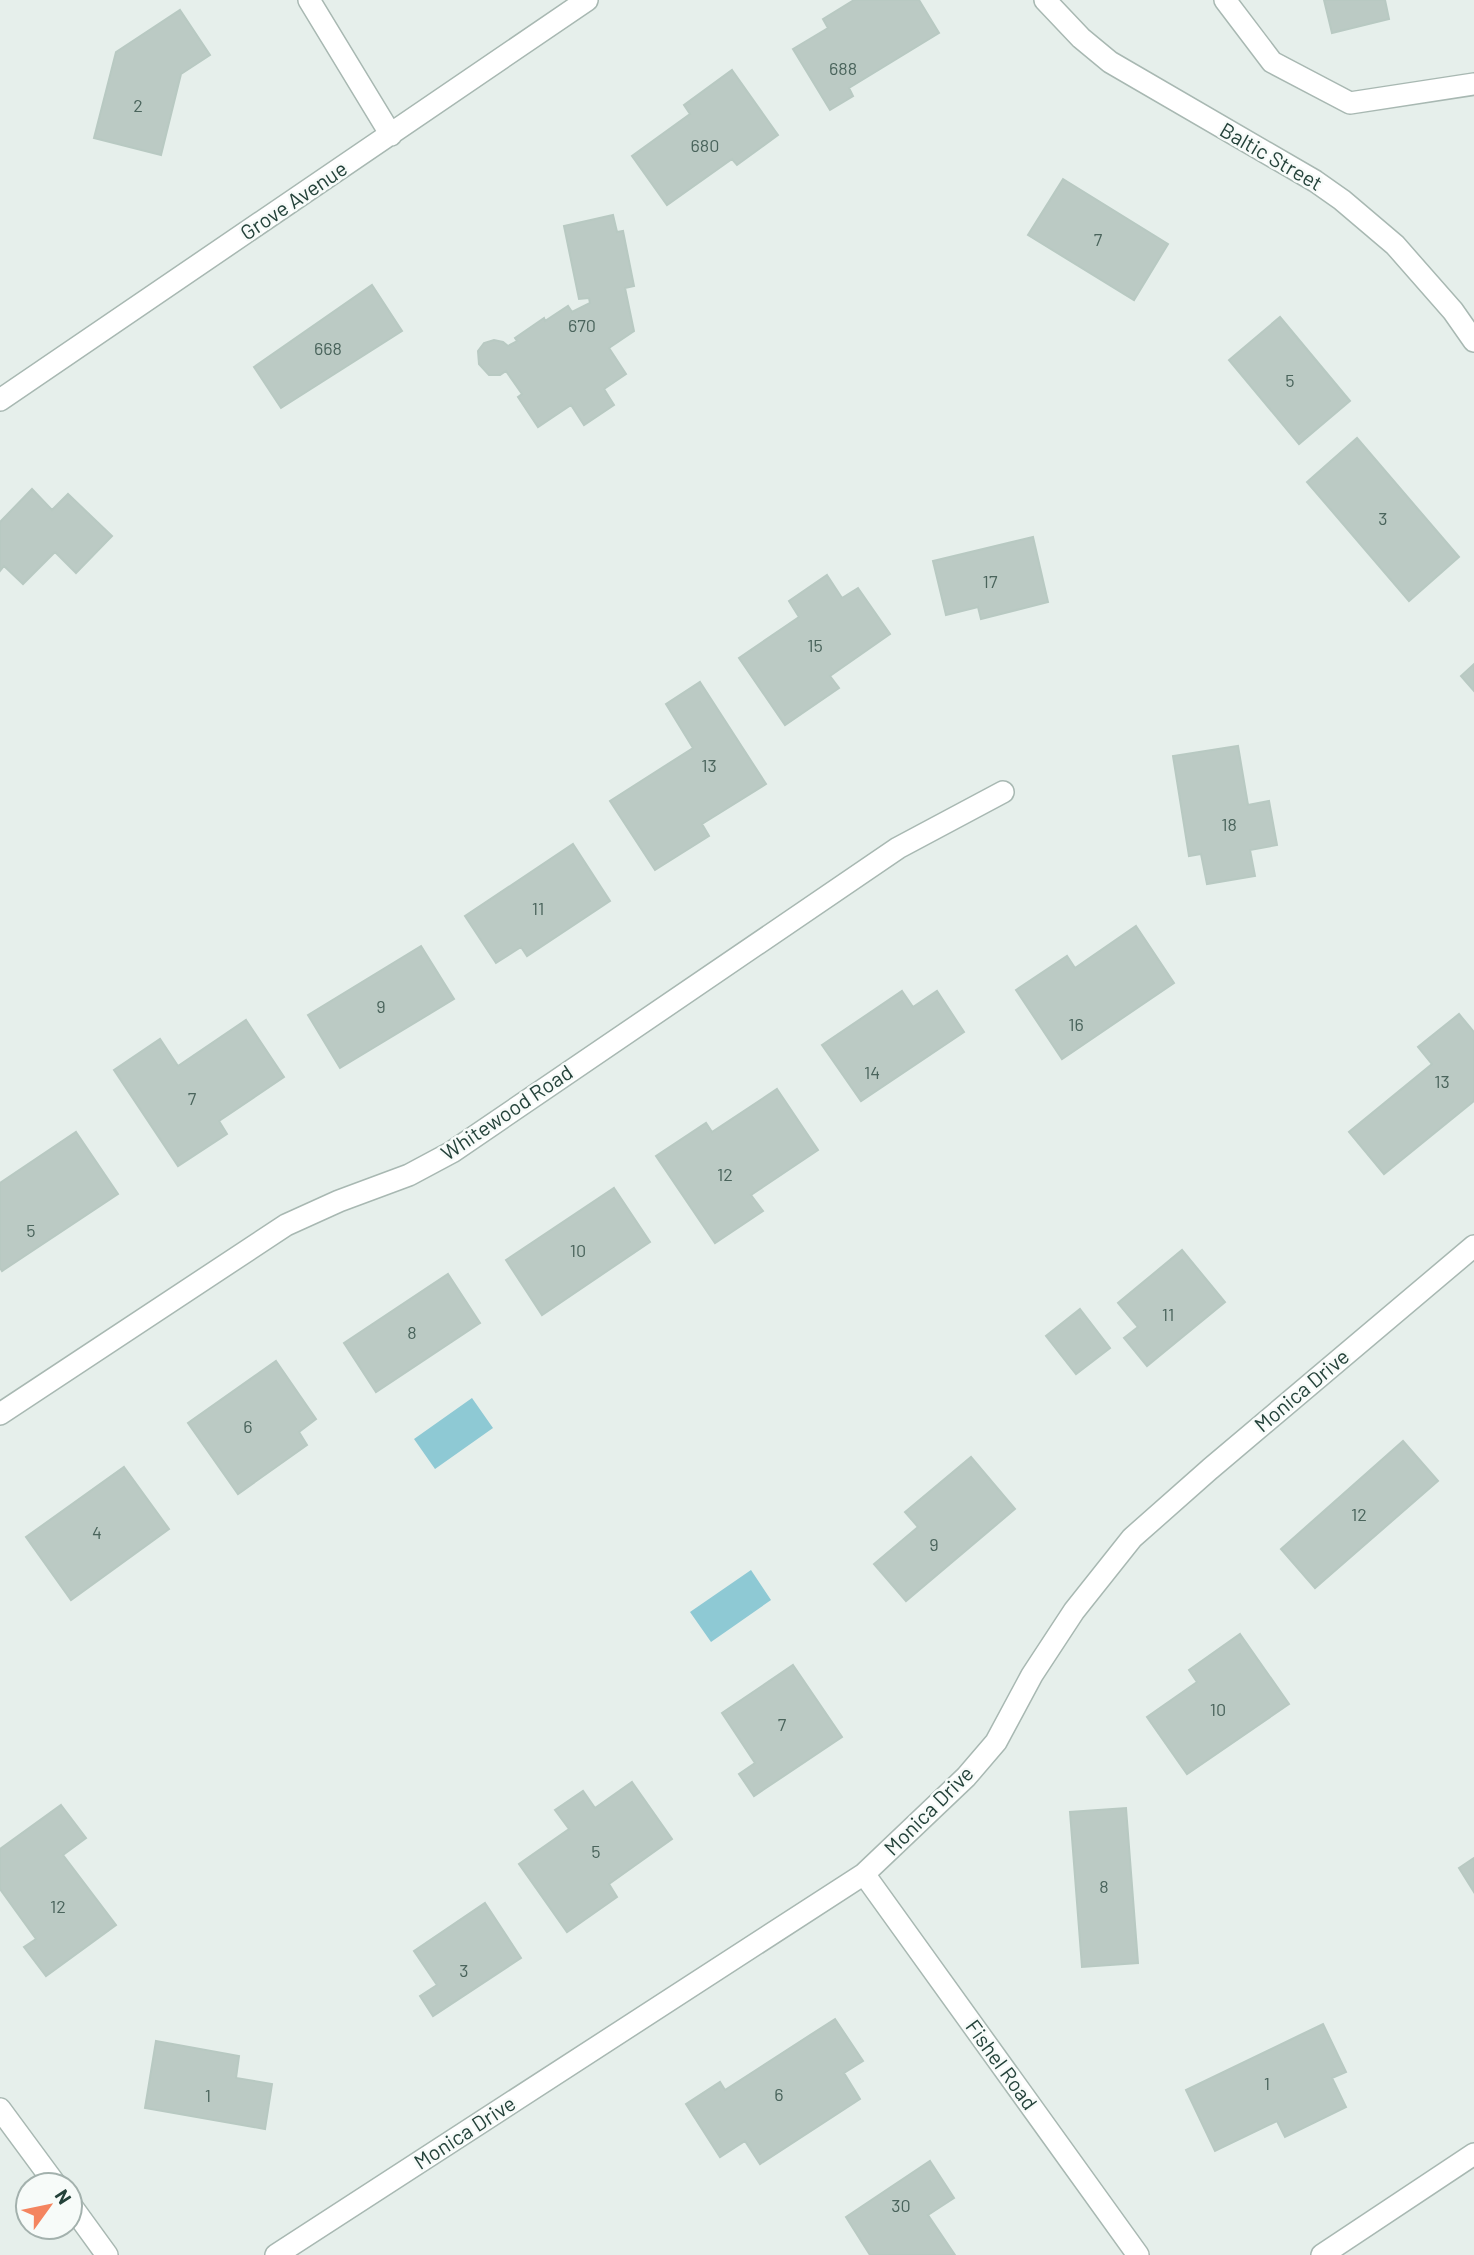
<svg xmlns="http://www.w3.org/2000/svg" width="1474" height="2255" viewBox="0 0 1474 2255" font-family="Barlow,sans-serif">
<rect width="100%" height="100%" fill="#e6efeb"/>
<path fill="#8ec9d4" d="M472,1398L493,1428L435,1469L414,1439Z
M751,1570L771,1600L711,1642L690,1612Z"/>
<path fill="#bbcac4" stroke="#b8c9c2" stroke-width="2" d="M854,0H919L939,33L849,88L853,96L830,110L793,49L828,28L823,19Z
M1324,0H1385L1389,19L1332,33Z
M180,10L210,55L181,74L161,155L94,138L116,52Z
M732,70L778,135L737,165L732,159L667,205L632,156L690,114L684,105Z
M1063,179L1168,244L1134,300L1028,235Z
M613,215L617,232L623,231L634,286L625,288L634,331L609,348L626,374L604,389L614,405L584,425L571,405L538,427L518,397L522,394L506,371L500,375H489L479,364L478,351L484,343L494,340L503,342L508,346L517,341L515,338L544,318L545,321L568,306L572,312L590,303L589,298L579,299L564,226Z
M372,285L402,331L281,408L254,367Z
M1280,317L1350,401L1299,444L1229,360Z
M1357,438L1459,557L1409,601L1307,482Z
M32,489L52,510L68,494L112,536L76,573L55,552L23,584L4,566L0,571V522Z
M1033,537L1048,602L981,619L978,607L946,615L933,561Z
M827,575L842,598L858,588L890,634L830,676L839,688L785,725L739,658L799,617L789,601Z
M1474,664V691L1461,676Z
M700,682L766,784L702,824L709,836L655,870L610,801L693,748L666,704Z
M1238,746L1248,805L1269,801L1277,845L1250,850L1255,876L1207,884L1201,854L1189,856L1173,756Z
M573,844L610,901L527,956L521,947L496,963L465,916Z
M1136,926L1174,983L1062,1059L1016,990L1067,956L1075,968Z
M421,946L454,999L340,1068L308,1015Z
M902,991L913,1007L937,991L964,1032L861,1101L822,1045Z
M1459,1014L1474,1032V1101L1384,1174L1349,1132L1432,1064L1418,1047Z
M246,1020L284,1077L219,1121L227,1134L178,1166L114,1070L160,1039L178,1066Z
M777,1089L818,1150L751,1195L763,1211L715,1243L656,1156L706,1123L712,1132Z
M76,1132L118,1194L2,1271L0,1268V1183Z
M614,1188L650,1242L542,1315L506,1260Z
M1182,1250L1225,1302L1147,1366L1124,1338L1138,1327L1118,1303Z
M448,1274L480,1323L376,1392L344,1343Z
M1080,1309L1110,1348L1076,1374L1046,1336Z
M276,1361L316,1419L299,1432L307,1445L238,1494L188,1423Z
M1403,1441L1438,1481L1315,1588L1281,1549Z
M971,1457L1015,1509L906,1601L874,1564L918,1527L905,1512Z
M124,1467L169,1529L71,1600L26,1537Z
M1240,1634L1289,1704L1187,1774L1147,1717L1197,1682L1189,1670Z
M793,1665L842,1737L754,1796L739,1774L755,1763L722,1713Z
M632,1782L672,1839L609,1884L617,1897L567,1932L519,1864L569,1829L555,1810L583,1791L595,1808Z
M61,1805L86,1838L63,1855L116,1925L46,1976L24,1947L36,1939L0,1889V1849Z
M1126,1808L1138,1963L1082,1967L1070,1812Z
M1474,1858V1892L1459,1868Z
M485,1903L521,1958L433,2016L420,1996L437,1985L414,1951Z
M835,2019L863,2061L844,2073L860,2099L760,2164L745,2141L720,2157L686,2104L720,2082L725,2090Z
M1323,2024L1346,2072L1332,2078L1346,2107L1285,2137L1277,2121L1215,2151L1186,2090Z
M156,2041L239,2056L236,2078L272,2084L265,2129L145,2108Z
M930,2161L954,2198L928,2215L955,2255H870L846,2217Z"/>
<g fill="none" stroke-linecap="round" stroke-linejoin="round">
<defs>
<path id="minor" d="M309,0L391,135
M1045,0L1081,38L1110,62L1315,181L1342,200L1395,245L1453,311L1474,341
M1225,0L1272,62L1350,103L1474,84
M0,400L587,0
M0,1414L286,1225L339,1201L409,1175L452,1152L898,848L1003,792
M864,1874L1138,2255
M0,2109L56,2185
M70,2204L107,2255
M276,2255L864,1874L966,1777L996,1742L1032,1675L1074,1611L1132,1538L1210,1469L1474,1246
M1322,2255L1474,2154"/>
</defs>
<use href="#minor" stroke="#a8b8b2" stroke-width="24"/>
<use href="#minor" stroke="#fff" stroke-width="21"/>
</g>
<g text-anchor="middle" stroke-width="5" stroke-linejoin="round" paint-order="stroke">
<g font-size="18" fill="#4a645c">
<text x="843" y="75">688</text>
<text x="138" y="112">2</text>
<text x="705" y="152">680</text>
<text x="1098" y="246">7</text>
<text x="582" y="332">670</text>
<text x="328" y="355">668</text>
<text x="1290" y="387">5</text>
<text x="1383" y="525">3</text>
<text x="990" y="588">17</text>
<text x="815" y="652">15</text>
<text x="709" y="772">13</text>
<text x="1229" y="831">18</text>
<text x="538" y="915">11</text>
<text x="381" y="1013">9</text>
<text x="1076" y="1031">16</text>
<text x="872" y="1079">14</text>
<text x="1442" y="1088">13</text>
<text x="192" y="1105">7</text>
<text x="725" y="1181">12</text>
<text x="31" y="1237">5</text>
<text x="578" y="1257">10</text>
<text x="1168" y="1321">11</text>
<text x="412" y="1339">8</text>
<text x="248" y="1433">6</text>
<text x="1359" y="1521">12</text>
<text x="97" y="1539">4</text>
<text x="934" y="1551">9</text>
<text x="1218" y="1716">10</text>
<text x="782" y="1731">7</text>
<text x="596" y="1858">5</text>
<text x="1104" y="1893">8</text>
<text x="58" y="1913">12</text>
<text x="464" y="1977">3</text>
<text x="1267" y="2090">1</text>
<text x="779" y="2101">6</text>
<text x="208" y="2102">1</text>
<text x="901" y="2212">30</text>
</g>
<g font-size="21" fill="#24423a" stroke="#f7fbf9">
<text transform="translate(1271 157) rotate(30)" y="7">Baltic Street</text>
<text transform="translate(294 201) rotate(-34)" y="7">Grove Avenue</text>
<text transform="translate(507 1113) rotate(-34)" y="7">Whitewood Road</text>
<text transform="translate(1302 1391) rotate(-40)" y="7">Monica Drive</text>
<text transform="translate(929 1811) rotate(-45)" y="7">Monica Drive</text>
<text transform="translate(1001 2065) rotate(54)" y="7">Fishel Road</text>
<text transform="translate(465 2133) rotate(-33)" y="7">Monica Drive</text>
</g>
</g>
<g transform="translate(49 2206) rotate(57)"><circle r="33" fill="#f7fbf9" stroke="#a3b1ad" stroke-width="2"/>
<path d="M0-5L12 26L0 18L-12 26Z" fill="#f4845f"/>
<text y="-10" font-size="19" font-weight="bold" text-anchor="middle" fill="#24423a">N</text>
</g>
</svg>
